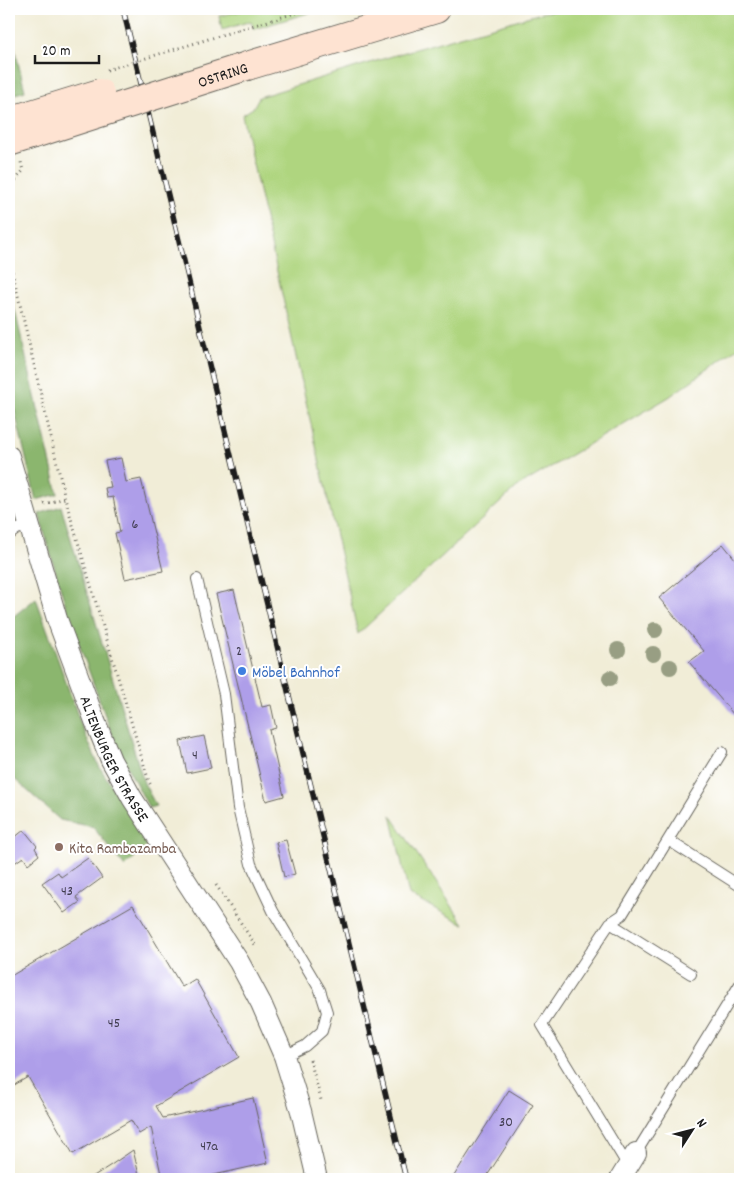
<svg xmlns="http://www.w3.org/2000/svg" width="749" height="1188" viewBox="0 0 749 1188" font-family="Dekko,sans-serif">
<rect width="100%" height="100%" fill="#fff"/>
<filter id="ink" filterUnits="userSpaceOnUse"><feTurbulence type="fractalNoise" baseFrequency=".02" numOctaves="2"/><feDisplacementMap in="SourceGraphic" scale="10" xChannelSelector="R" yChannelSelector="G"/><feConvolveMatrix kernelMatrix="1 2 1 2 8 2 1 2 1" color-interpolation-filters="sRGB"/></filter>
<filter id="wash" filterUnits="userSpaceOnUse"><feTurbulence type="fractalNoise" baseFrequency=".0096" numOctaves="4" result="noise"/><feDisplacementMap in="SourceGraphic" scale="20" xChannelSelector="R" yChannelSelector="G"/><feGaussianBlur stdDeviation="1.12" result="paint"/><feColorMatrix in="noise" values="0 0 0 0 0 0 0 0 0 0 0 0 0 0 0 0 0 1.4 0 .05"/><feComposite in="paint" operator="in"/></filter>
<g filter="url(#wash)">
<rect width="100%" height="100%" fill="#f1edd7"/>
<path fill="#afd57f" stroke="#66784e" d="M249,9H322L254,29L251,21L222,30L219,16Z
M566,9H740V346L669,397L517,487L358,634L242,115L253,108L259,97L412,50L541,13Z
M391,815L464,924L409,895Z"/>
<path fill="#8bb66e" stroke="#546945" d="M9,25L25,91L9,96Z
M9,285L58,494L36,500L9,387Z
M61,506L144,783L156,806L149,808L117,748L68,614L39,514Z
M36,598L82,727L99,766L148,844L125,867L93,827L60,820L9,774V620Z"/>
<g id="blocks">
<path fill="#ae9ee9" d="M121,458L126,482L141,479L163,571L125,579L115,533L120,532L113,497L107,498L105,488L111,487L105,461Z
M723,544L740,565V722L689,662L704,651L659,598Z
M234,590L262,707L271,705L276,728L269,730L284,796L266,801L216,594Z
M204,736L211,768L187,773L180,741Z
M24,830L37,846L35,848L39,855L28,864L23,857L9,867V842Z
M286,840L295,874L284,877L276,842Z
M88,858L102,878L76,897L80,902L64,913L42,883L58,872L61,877Z
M133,905L182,987L195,979L239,1057L156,1106L163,1118L253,1098L268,1163L196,1179H162L151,1127L139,1134L131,1120L73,1154L28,1077L9,1088V977Z
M509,1090L533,1105L485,1179H452Z
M133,1150L140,1179H89L111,1165Z"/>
</g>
</g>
<g filter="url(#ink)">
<use href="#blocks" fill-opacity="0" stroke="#67655d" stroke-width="1"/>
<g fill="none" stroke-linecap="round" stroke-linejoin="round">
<defs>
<path id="service" d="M9,535L17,529L29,526
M197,579L224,694L238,808L251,864L273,911L320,990L327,1012L322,1031L305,1046L284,1056
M668,840L740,886
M610,923L691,974
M636,1153L740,984
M628,1166L542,1025L610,923L622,915L722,752"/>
<g id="minor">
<path id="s1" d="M9,456L57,619L95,721L111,760L132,798L239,962L261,1003L284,1056L301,1111L317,1179"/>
<path d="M620,1179L636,1153"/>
</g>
<path id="secondary" d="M247,66L436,9"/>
</defs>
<use href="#service" stroke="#67655d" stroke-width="12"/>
<use href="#minor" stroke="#67655d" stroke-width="22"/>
<use href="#secondary" stroke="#67655d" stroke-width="30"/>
<path stroke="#67655d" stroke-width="3" stroke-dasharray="1 4" stroke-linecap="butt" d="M238,30L309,9
M9,188L23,171L21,162
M9,257L65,498L149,782L152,787
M44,504L65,498
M216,885L256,946
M310,1060L321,1100"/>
<use href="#service" stroke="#fff" stroke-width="10"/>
<use href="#minor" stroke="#fff" stroke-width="20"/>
<use href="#secondary" stroke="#fee3d2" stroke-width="28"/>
<defs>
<path id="rail" d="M123,9L406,1179"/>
</defs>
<use href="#rail" stroke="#1c1c1c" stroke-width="5.5"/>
<use href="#rail" stroke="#fff" stroke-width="4" stroke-dasharray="11" stroke-linecap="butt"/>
<defs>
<g id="secondary-bridge">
<path d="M9,121L100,93"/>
<path id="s2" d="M9,142L247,66"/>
</g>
</defs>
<use href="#secondary-bridge" stroke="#67655d" stroke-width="30" stroke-linecap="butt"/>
<path stroke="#67655d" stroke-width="3" stroke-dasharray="1 4" stroke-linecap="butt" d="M107,70L238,30"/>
<use href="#secondary-bridge" stroke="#fee3d2" stroke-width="28"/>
</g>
<g fill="#989e83">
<circle cx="655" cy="630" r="8"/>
<circle cx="618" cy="650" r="8"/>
<circle cx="653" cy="654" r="8"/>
<circle cx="670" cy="667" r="8"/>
<circle cx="610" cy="678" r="8"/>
</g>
</g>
<circle fill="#3f7fe0" stroke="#fff" stroke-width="2" cx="242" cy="671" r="5"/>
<circle fill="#8d6e63" stroke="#fff" stroke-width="2" cx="59" cy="847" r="5"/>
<g text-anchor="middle" stroke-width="4" stroke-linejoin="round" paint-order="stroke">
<g font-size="14" fill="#403c4f">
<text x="135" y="528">6</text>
<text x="239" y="655">2</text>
<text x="195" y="759">4</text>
<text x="67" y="895">43</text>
<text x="114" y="1027">45</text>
<text x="506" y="1126">30</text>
<text x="209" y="1150">47a</text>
</g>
<g font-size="16" fill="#1c1c1c" stroke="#fff">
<text dy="6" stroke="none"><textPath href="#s2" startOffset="224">OSTRING</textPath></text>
<text dy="6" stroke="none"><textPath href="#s1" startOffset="321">ALTENBURGER STRASSE</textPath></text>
</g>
<g font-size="16" fill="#366cbe" stroke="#fff" text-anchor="start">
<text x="252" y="677">Möbel Bahnhof</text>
</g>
<g font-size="16" fill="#785e54" stroke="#fff" text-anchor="start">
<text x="69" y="853">Kita Rambazamba</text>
</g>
</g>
<rect width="749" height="1188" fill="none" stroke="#fff" stroke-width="30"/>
<g transform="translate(692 1130) rotate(54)" stroke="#ffffff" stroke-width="4" paint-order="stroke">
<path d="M0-4L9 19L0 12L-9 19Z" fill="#1c1c1c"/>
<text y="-8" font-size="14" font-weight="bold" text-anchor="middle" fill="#1c1c1c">N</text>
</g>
<path d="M35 55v8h64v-8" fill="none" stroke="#1c1c1c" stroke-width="2.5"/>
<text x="42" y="55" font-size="15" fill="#1c1c1c" stroke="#ffffff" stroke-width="4" paint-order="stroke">20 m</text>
</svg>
